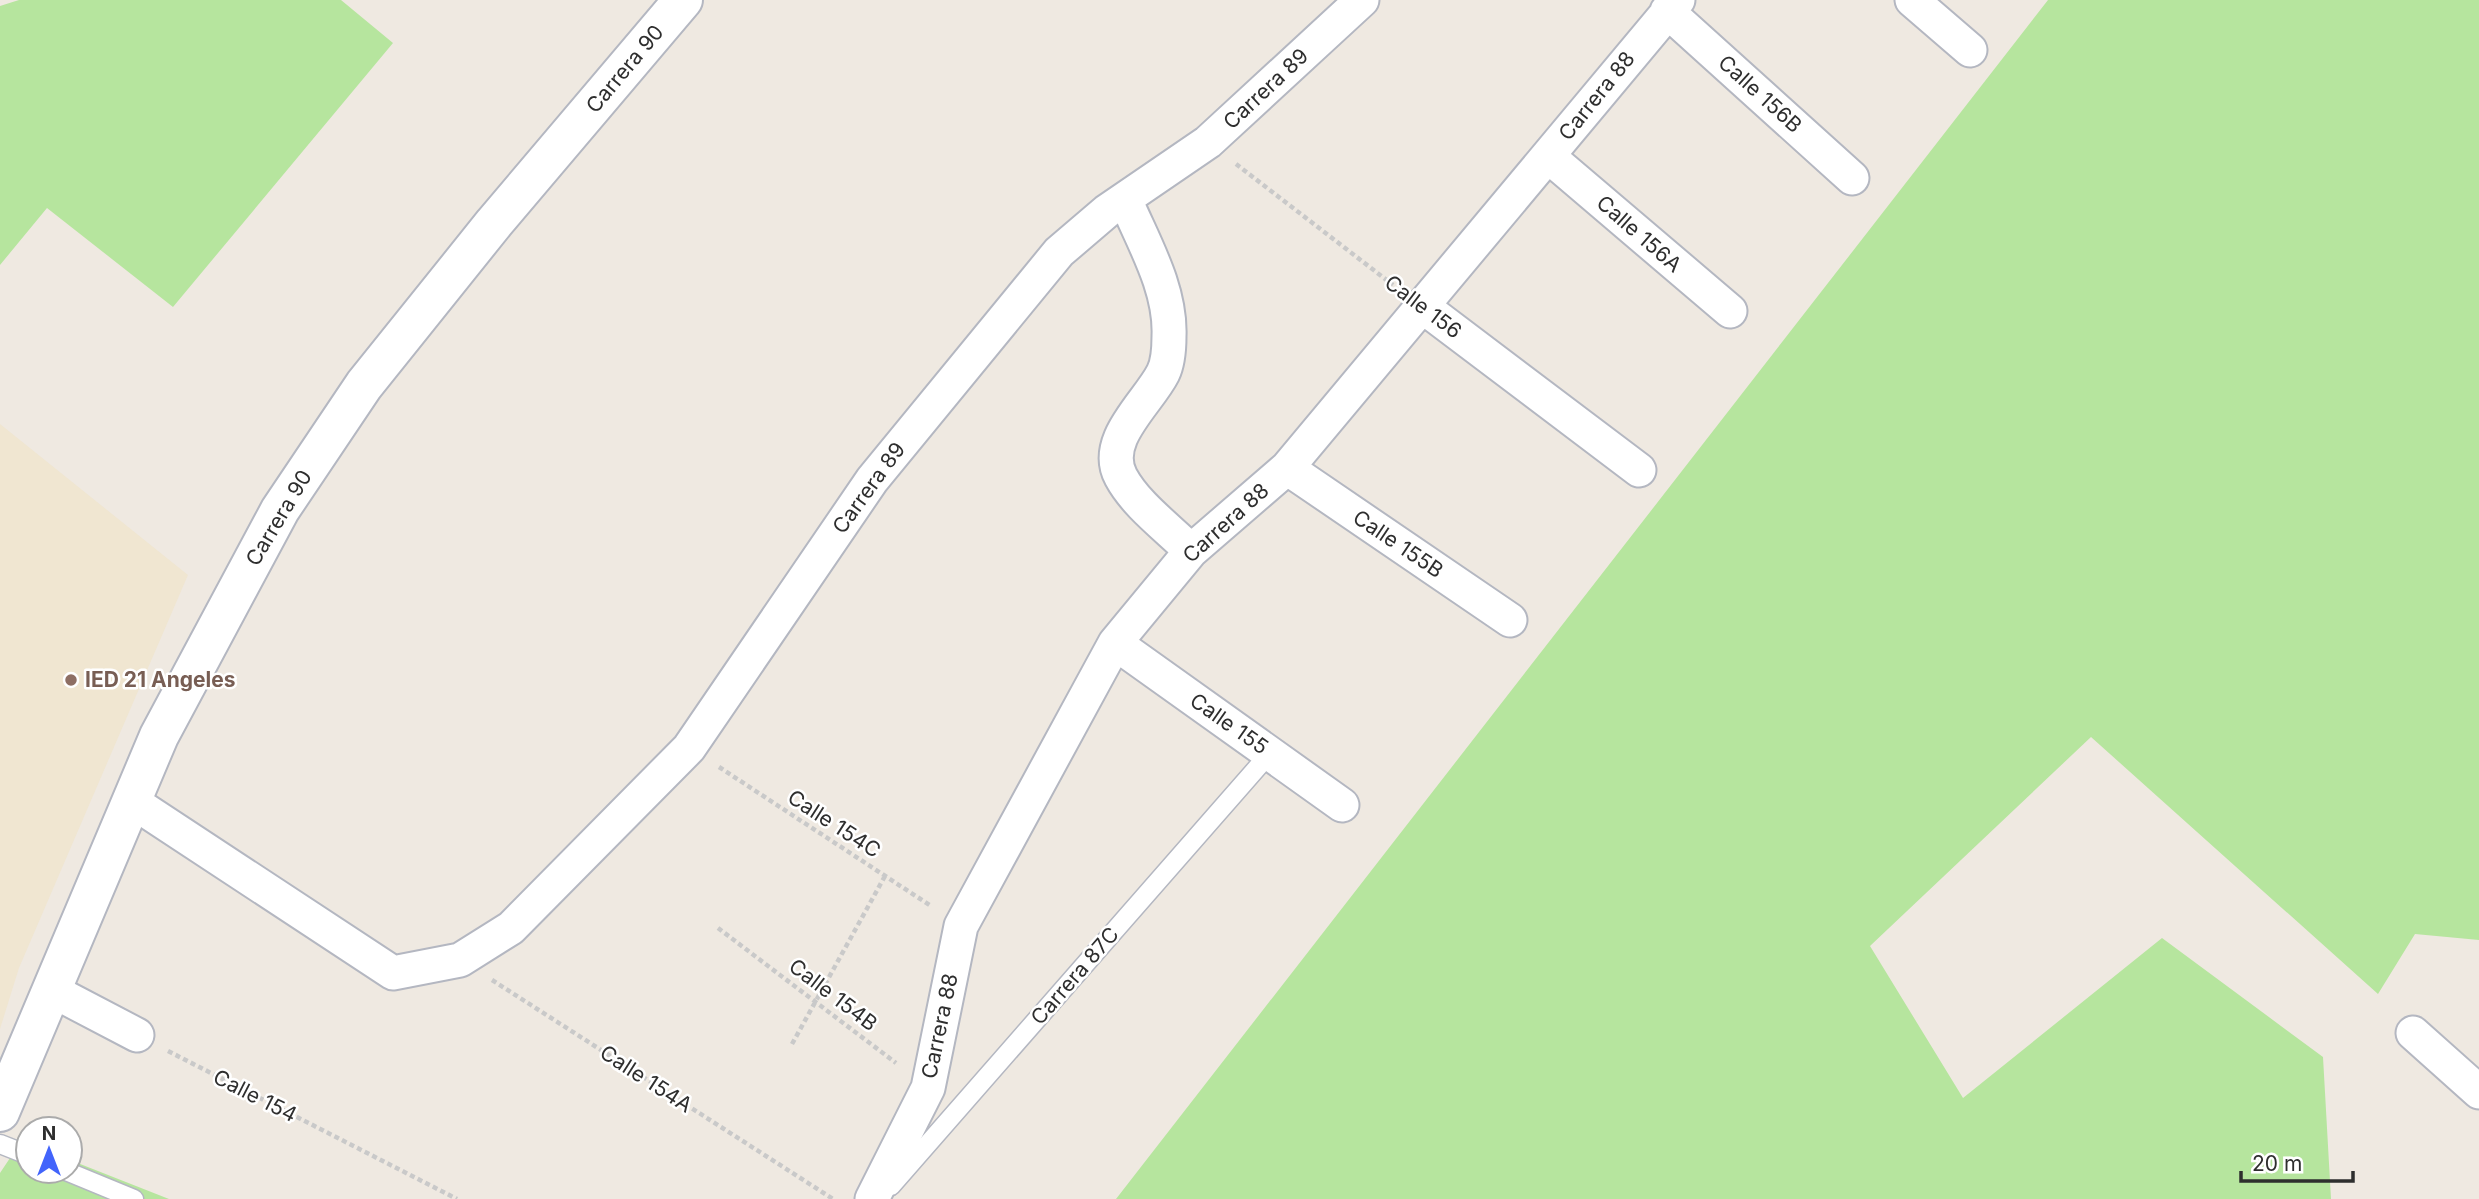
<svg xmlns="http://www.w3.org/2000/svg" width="2479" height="1199" viewBox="0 0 2479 1199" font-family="Inter,sans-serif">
<rect width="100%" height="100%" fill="#efe9e1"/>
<path fill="#f0e6d1" d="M0,424L188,575L19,968L0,1029Z"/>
<path fill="#b6e59e" d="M19,0H341L393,43L173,307L47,208L0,265V6Z
M2048,0H2479V940L2415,934L2378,994L2091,737L1870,946L1963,1098L2162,938L2323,1057L2331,1199H1116Z
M22,1140L28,1143V1171H70V1160L169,1199H0V1173Z"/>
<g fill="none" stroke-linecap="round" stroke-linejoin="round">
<defs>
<path id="service" d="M0,1144L28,1155
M66,1171L134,1199
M891,1186L1270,753"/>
<path id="minor" d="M1912,0L1970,50
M1667,11L1852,178
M1548,156L1730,311
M1125,199C1143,242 1171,288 1169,336C1169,346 1168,363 1163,373C1148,403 1101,440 1121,477C1136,505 1168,528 1191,551
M1422,306L1639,470
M1287,468L1510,620
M1115,643L1342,805
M130,800L393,973L460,960L511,928L689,748L872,480L1059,252L1107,211L1208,142L1362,0
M53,991L137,1035
M2413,1033L2479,1092
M872,1199L928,1088L961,926L1115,643L1191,551L1287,468L1678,0"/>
<path id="tertiary" d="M0,1112L159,736L280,510L364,385L494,223L683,0"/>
</defs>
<use href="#service" stroke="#b4b7c1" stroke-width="21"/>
<use href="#minor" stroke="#b4b7c1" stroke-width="37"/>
<use href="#tertiary" stroke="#b4b7c1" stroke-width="42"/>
<path stroke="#c9c9c9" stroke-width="4.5" stroke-dasharray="5 3.5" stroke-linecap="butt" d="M1236,164L1393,285
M719,767L931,906
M718,928L896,1063
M492,980L833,1199
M792,1044L885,876
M168,1051L457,1199"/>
<use href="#service" stroke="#fff" stroke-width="18"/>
<use href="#minor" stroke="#fff" stroke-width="33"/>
<use href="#tertiary" stroke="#fff" stroke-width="38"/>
</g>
<circle fill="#8d6e63" stroke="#fff" stroke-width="2.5" cx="71" cy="680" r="7"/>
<g text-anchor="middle" stroke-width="5" stroke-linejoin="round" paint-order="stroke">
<g font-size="21" fill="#2e2e2e" stroke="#fff">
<text transform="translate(625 69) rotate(-50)" y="7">Carrera 90</text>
<text transform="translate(1266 89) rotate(-43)" y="7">Carrera 89</text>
<text transform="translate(1760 94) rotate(42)" y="7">Calle 156B</text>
<text transform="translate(1597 96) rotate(-51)" y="7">Carrera 88</text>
<text transform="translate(1639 234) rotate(41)" y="7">Calle 156A</text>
<text transform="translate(1423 307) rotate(37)" y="7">Calle 156</text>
<text transform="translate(869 488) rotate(-54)" y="7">Carrera 89</text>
<text transform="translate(279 518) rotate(-59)" y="7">Carrera 90</text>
<text transform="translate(1226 523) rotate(-42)" y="7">Carrera 88</text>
<text transform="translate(1398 544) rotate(34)" y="7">Calle 155B</text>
<text transform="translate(1229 724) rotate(35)" y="7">Calle 155</text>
<text transform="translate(834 824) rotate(33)" y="7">Calle 154C</text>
<text transform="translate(1075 976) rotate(-49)" y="7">Carrera 87C</text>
<text transform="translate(833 995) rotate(37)" y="7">Calle 154B</text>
<text transform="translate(940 1026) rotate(-78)" y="7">Carrera 88</text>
<text transform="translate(646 1079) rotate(33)" y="7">Calle 154A</text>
<text transform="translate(255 1096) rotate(27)" y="7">Calle 154</text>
</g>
<g font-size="21" font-weight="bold" fill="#785e54" stroke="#fff" text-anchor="start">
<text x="85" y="687">IED 21 Angeles</text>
</g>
</g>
<g transform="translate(49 1150)"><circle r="33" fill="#ffffff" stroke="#ababab" stroke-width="2"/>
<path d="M0-5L12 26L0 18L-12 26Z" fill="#4264fb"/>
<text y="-10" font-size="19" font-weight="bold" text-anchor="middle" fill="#2e2e2e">N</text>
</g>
<path d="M2241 1171v10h112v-10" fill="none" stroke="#2e2e2e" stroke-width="3.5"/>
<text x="2252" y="1171" font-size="21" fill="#2e2e2e" stroke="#ffffff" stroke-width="5" paint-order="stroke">20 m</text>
</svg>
